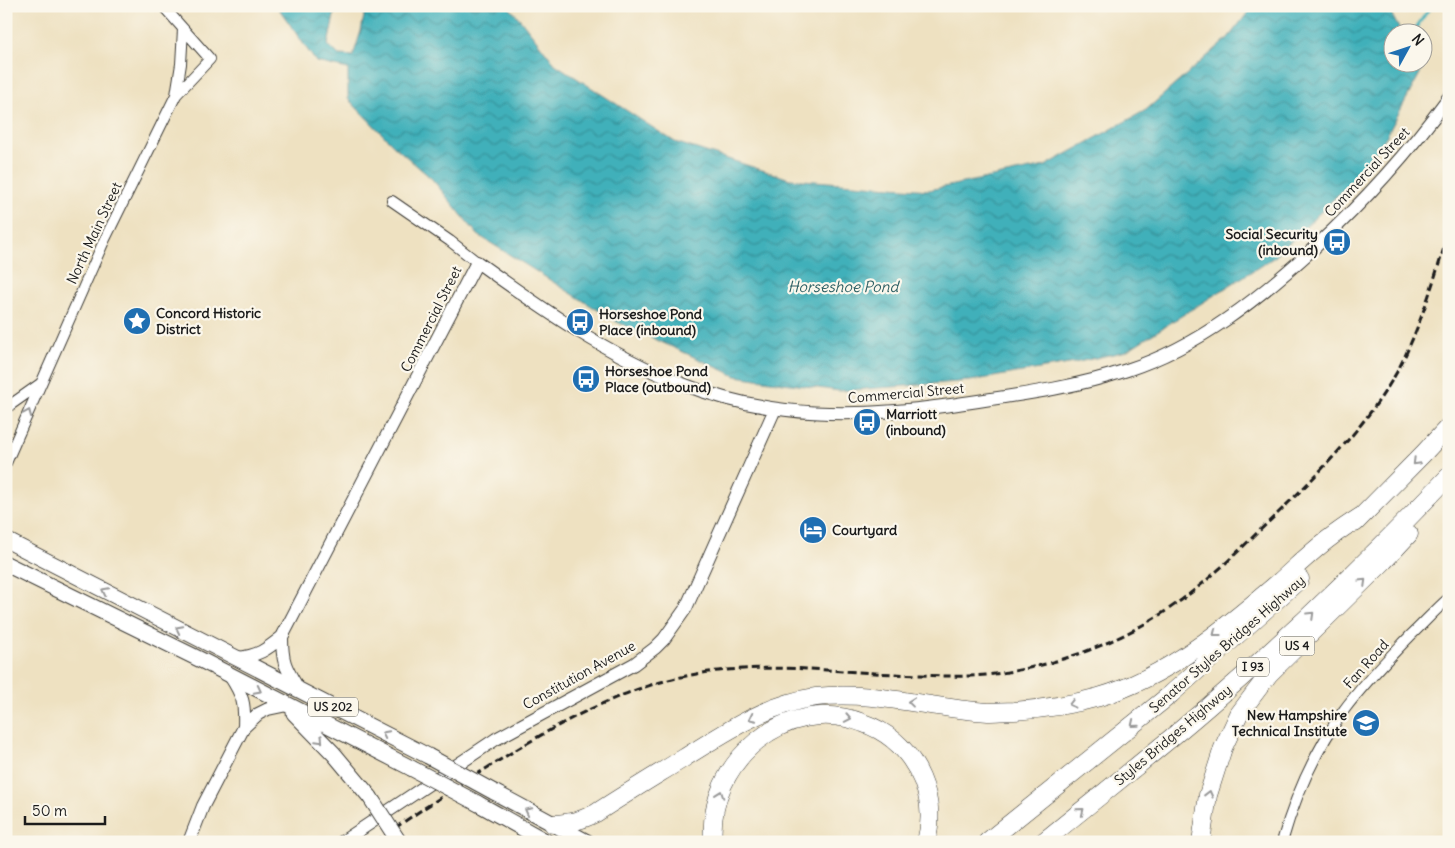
<svg xmlns="http://www.w3.org/2000/svg" width="1455" height="848" viewBox="0 0 1455 848" font-family="Delius,sans-serif">
<defs>
<pattern id="water-waves" width="16" height="10" patternUnits="userSpaceOnUse" patternTransform="scale(1.25)"><rect width="16" height="10" fill="#40b0ba"/><path d="M0 5q4-4 8 0t8 0" fill="none" stroke="#358e96"/></pattern>
</defs>
<rect width="100%" height="100%" fill="#fbf7ec"/>
<filter id="ink" filterUnits="userSpaceOnUse"><feTurbulence type="fractalNoise" baseFrequency=".02" numOctaves="2"/><feDisplacementMap in="SourceGraphic" scale="10" xChannelSelector="R" yChannelSelector="G"/><feConvolveMatrix kernelMatrix="1 2 1 2 8 2 1 2 1" color-interpolation-filters="sRGB"/></filter>
<filter id="wash" filterUnits="userSpaceOnUse"><feTurbulence type="fractalNoise" baseFrequency=".0096" numOctaves="4" result="noise"/><feDisplacementMap in="SourceGraphic" scale="20" xChannelSelector="R" yChannelSelector="G"/><feGaussianBlur stdDeviation="1.12" result="paint"/><feColorMatrix in="noise" values="0 0 0 0 0 0 0 0 0 0 0 0 0 0 0 0 0 1.4 0 .05"/><feComposite in="paint" operator="in"/></filter>
<g filter="url(#wash)">
<rect width="100%" height="100%" fill="#eee1c1"/>
<path fill="url(#water-waves)" stroke="#2e666b" d="M277,6H336L328,45L339,55L353,56L361,31L366,6H508L520,19L555,64L675,142L790,179L929,190L1045,166L1146,110L1228,38L1253,6H1387L1401,32H1392V62L1421,63L1424,66L1386,137L1357,176L1276,256L1126,351L1074,363L970,381L839,391L736,376L617,322L478,235L432,179L393,145L348,99V69L316,62Z"/>
<g fill="none" stroke-linecap="round" stroke-linejoin="round">
<path stroke="#40b0ba" stroke-width="3" d="M1413,32L1431,6"/>
</g>
</g>
<g filter="url(#ink)">
<g fill="none" stroke-linecap="round" stroke-linejoin="round">
<defs>
<path id="minor" d="M163,6L210,59L176,95
M392,201L450,241L477,262
M6,408L40,384
M6,463L104,241L176,95L181,64L183,29
M1282,842C1295,796 1316,750 1344,710C1364,683 1387,660 1410,636C1423,624 1435,610 1449,598"/>
<path id="tertiary" d="M282,637C282,664 286,668 299,690
M237,658C258,656 266,650 282,637L477,262C541,308 606,354 680,383C769,419 858,418 951,405C1010,396 1071,389 1127,370C1200,346 1259,298 1314,248C1365,201 1408,153 1449,97
M230,676C243,696 245,703 244,727
M189,842L203,806L244,727L258,714L268,709L287,705
M342,842L496,739L634,664L655,648L664,639L686,608L775,409"/>
<path id="primary" d="M6,540L428,756
M6,564L201,660L411,768
M294,713L334,754L370,797
M494,792L587,842
M477,803L547,842"/>
<path id="motorway" d="M1355,523L1423,454L1449,426
M553,824C570,823 580,821 596,813C625,794 655,776 684,758C725,732 767,704 816,697C874,690 931,709 988,712C996,712 1005,711 1014,711C1043,709 1071,705 1099,697C1168,677 1225,628 1279,582C1296,567 1313,550 1331,537C1341,529 1352,522 1363,515
M713,842C706,762 786,693 863,723C886,731 905,747 917,769C929,791 933,817 926,842
M987,842L1171,694L1300,579
M1043,842C1099,796 1156,752 1210,705C1294,633 1373,556 1449,476
M1201,842L1208,795L1223,748L1239,714L1269,674L1384,561L1409,534"/>
</defs>
<use href="#minor" stroke="#3c3a35" stroke-width="12"/>
<use href="#tertiary" stroke="#3c3a35" stroke-width="14"/>
<use href="#primary" stroke="#3c3a35" stroke-width="17"/>
<use href="#motorway" stroke="#3c3a35" stroke-width="19"/>
<use href="#minor" stroke="#fff" stroke-width="10"/>
<use href="#tertiary" stroke="#fff" stroke-width="12"/>
<use href="#primary" stroke="#fff" stroke-width="15"/>
<use href="#motorway" stroke="#fff" stroke-width="18"/>
<path stroke="#1c1c1c" stroke-width="3" stroke-dasharray="8 4" stroke-linecap="butt" d="M375,842C411,816 449,792 487,768C547,730 615,690 686,676C764,660 841,673 920,675C942,676 964,677 986,675C1057,667 1127,641 1184,598C1218,573 1247,542 1278,513C1323,469 1367,425 1398,370C1421,326 1434,279 1449,232"/>
<defs>
<path id="primary-bridge" d="M428,756L494,792
M411,768L477,803
M370,797L399,842"/>
</defs>
<use href="#primary-bridge" stroke="#3c3a35" stroke-width="17" stroke-linecap="butt"/>
<use href="#primary-bridge" stroke="#fff" stroke-width="15"/>
</g>
<defs><path id="oneway-chevron" d="M-2-3.5L2.5 0L-2 3.5" fill="none" stroke-width="1.6" stroke-linecap="round" stroke-linejoin="round" transform="scale(1.25)"/></defs>
<g stroke="#999">
<use href="#oneway-chevron" transform="translate(28 413) rotate(-67)"/>
<use href="#oneway-chevron" transform="translate(1416 462) rotate(135)"/>
<use href="#oneway-chevron" transform="translate(1363 582) rotate(-44)"/>
<use href="#oneway-chevron" transform="translate(105 591) rotate(-153)"/>
<use href="#oneway-chevron" transform="translate(1311 615) rotate(-44)"/>
<use href="#oneway-chevron" transform="translate(179 629) rotate(-153)"/>
<use href="#oneway-chevron" transform="translate(1216 633) rotate(142)"/>
<use href="#oneway-chevron" transform="translate(258 690) rotate(27)"/>
<use href="#oneway-chevron" transform="translate(911 702) rotate(-173)"/>
<use href="#oneway-chevron" transform="translate(1072 704) rotate(166)"/>
<use href="#oneway-chevron" transform="translate(752 718) rotate(154)"/>
<use href="#oneway-chevron" transform="translate(848 718) rotate(11)"/>
<use href="#oneway-chevron" transform="translate(1134 724) rotate(141)"/>
<use href="#oneway-chevron" transform="translate(385 734) rotate(-153)"/>
<use href="#oneway-chevron" transform="translate(320 740) rotate(46)"/>
<use href="#oneway-chevron" transform="translate(720 794) rotate(-71)"/>
<use href="#oneway-chevron" transform="translate(1209 794) rotate(-76)"/>
<use href="#oneway-chevron" transform="translate(528 811) rotate(-152)"/>
<use href="#oneway-chevron" transform="translate(1081 811) rotate(-39)"/>
</g>
</g>
<defs>
<symbol id="bus-disc" viewBox="-11 -11 22 22"><circle r="9.5" fill="#1f6fb2" stroke="#fbf7ec"/><path d="M-5-6H5V4H4V6H2V4H-2V6H-4V4H-5ZM-3.5-4V0h7V-4ZM-3.5 1.2v1.5H-2V1.2ZM2 1.2v1.5H3.5V1.2Z" fill="#fff"/></symbol>
<symbol id="sight-disc" viewBox="-11 -11 22 22"><circle r="9.5" fill="#1f6fb2" stroke="#fbf7ec"/><path d="M0-6L1.8-2.2L6-1.7L2.9 1.2L3.7 5.4L0 3.3L-3.7 5.4L-2.9 1.2L-6-1.7L-1.8-2.2Z" fill="#fff"/></symbol>
<symbol id="hotel-disc" viewBox="-11 -11 22 22"><circle r="9.5" fill="#1f6fb2" stroke="#fbf7ec"/><path d="M-6-4.5h1.5V1H6V5H4.5V3h-9V5H-6ZM-4 0a1.8 1.8 0 1 1 3.6 0ZM.5 0V-2.5h3Q6-2.5 6 0Z" fill="#fff"/></symbol>
<symbol id="university-disc" viewBox="-11 -11 22 22"><circle r="9.5" fill="#1f6fb2" stroke="#fbf7ec"/><path d="M0-5L7-2L0 1L-7-2ZM-4 1L0 2.5L4 1V4Q0 6-4 4Z" fill="#fff"/></symbol>
</defs>
<g fill-rule="evenodd">
<use href="#bus-disc" x="1321" y="226" width="32" height="32"/>
<use href="#sight-disc" x="121" y="305" width="32" height="32"/>
<use href="#bus-disc" x="564" y="306" width="32" height="32"/>
<use href="#bus-disc" x="570" y="363" width="32" height="32"/>
<use href="#bus-disc" x="851" y="406" width="32" height="32"/>
<use href="#hotel-disc" x="797" y="514" width="32" height="32"/>
<use href="#university-disc" x="1350" y="707" width="32" height="32"/>
</g>
<g text-anchor="middle" stroke-width="4.5" stroke-linejoin="round" paint-order="stroke">
<g fill="#fbf7ec" stroke="#5f5e5a" stroke-width="1">
<rect x="1279.5" y="636.5" width="35" height="19" rx="4"/>
<rect x="1237" y="657.5" width="32" height="19" rx="4"/>
<rect x="308" y="697.5" width="50" height="19" rx="4"/>
</g>
<g font-size="12" font-weight="bold" fill="#1c1c1c">
<text x="1297" y="650">US 4</text>
<text x="1253" y="671">I 93</text>
<text x="333" y="711">US 202</text>
</g>
<g font-size="14" fill="#1c1c1c" stroke="#fbf7ec">
<text transform="translate(1367 172) rotate(-47)" y="5">Commercial Street</text>
<text transform="translate(94 233) rotate(-65)" y="5">North Main Street</text>
<text transform="translate(431 319) rotate(-63)" y="5">Commercial Street</text>
<text transform="translate(906 393) rotate(-5)" y="5">Commercial Street</text>
<text transform="translate(1227 644) rotate(-41)" y="5">Senator Styles Bridges Highway</text>
<text transform="translate(1366 664) rotate(-48)" y="5">Fan Road</text>
<text transform="translate(579 675) rotate(-29)" y="5">Constitution Avenue</text>
<text transform="translate(1173 735) rotate(-40)" y="5">Styles Bridges Highway</text>
</g>
<g font-size="14" font-weight="bold" fill="#1c1c1c" stroke="#fbf7ec" text-anchor="start">
<text x="1318" y="239" text-anchor="end">Social Security<tspan x="1318" dy="16">(inbound)</tspan></text>
<text x="156" y="318">Concord Historic<tspan x="156" dy="16">District</tspan></text>
<text x="599" y="319">Horseshoe Pond<tspan x="599" dy="16">Place (inbound)</tspan></text>
<text x="605" y="376">Horseshoe Pond<tspan x="605" dy="16">Place (outbound)</tspan></text>
<text x="886" y="419">Marriott<tspan x="886" dy="16">(inbound)</tspan></text>
<text x="832" y="535">Courtyard</text>
<text x="1347" y="720" text-anchor="end">New Hampshire<tspan x="1347" dy="16">Technical Institute</tspan></text>
</g>
<g font-size="15" font-style="italic" fill="#2c5f63" stroke="#fbf7ec">
<text x="843" y="292">Horseshoe Pond</text>
</g>
</g>
<rect width="1455" height="848" fill="none" stroke="#fbf7ec" stroke-width="25"/>
<g transform="translate(1408 48) rotate(50)"><circle r="24" fill="#fbf7ec" stroke="#a29f99"/>
<path d="M0-4L9 19L0 12L-9 19Z" fill="#1f6fb2"/>
<text y="-8" font-size="14" font-weight="bold" text-anchor="middle" fill="#1c1c1c">N</text>
</g>
<path d="M25 816v8h80v-8" fill="none" stroke="#1c1c1c" stroke-width="2.5"/>
<text x="32" y="816" font-size="15" fill="#1c1c1c" stroke="#fbf7ec" stroke-width="4" paint-order="stroke">50 m</text>
</svg>
